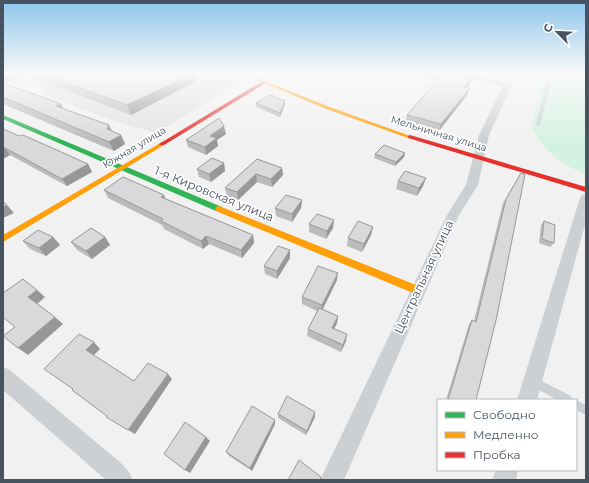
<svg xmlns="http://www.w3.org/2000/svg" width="589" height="483" viewBox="0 0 589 483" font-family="Montserrat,sans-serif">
<rect width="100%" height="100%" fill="#f2f1f1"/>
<path fill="#e3e2e4" d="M18,74H218L238,84L156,133L114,121L45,95L47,91L20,81Z"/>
<path fill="#d4f2e1" d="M545,74H586V174C560,165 543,150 531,126Z"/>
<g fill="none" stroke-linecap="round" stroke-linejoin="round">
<path fill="#cdd0d2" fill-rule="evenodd" d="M549,74H553L540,125L538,126L536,125Z
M532,376L571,396L572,400H557L529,384L527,381L529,378Z
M576,400L586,405V415L576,410Z"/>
<path fill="#cdd0d2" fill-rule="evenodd" d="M454,74H468L505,82L509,74H517L489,135L478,185L459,215L344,480H320L447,215L466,185L479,135L503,86L455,76Z
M586,194V221L537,400H517L580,198L582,195Z
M3,367L10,370L121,463L129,472L133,480H106L3,390Z
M496,470H518L516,480H492Z"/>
<path fill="#30b455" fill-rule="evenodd" d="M3,115L222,207L223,209L222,211H216L3,119Z"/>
<path fill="#ff9f0a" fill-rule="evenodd" d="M242,74H248L330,107L413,137L408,138L326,109Z
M162,142L164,143V145L3,242V235Z
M219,206L421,287L422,290L421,293L417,294L413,293L216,211L215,209L216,207Z"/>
<path fill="#e5322d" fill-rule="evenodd" d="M261,82L266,83L164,145H160L159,144Z
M410,135L586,187V192L408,138V136Z"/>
</g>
<path fill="#bbbbbc" d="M3,74H194L195,82L131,115L26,75L4,83L63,109L109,125L111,130L121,135L125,144L114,151L3,104Z
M398,74H470L474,75L472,81L467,88H470L467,95L439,131L405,121L407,115L437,81L412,75L410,77Z
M285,101V104L280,117L256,107V103Z
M3,129L88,164L92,172L67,186L10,155L3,159Z
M226,134L217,140L218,146L206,155L188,147L186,140Z
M405,153L404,157L395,166L374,158L375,154Z
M257,159L282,168L283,175L272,187L257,182L238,200L227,196L225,188Z
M224,163L225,171L211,182L199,177L197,169Z
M521,173L476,400H446L469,324L472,320L474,321L503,203Z
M426,178L423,186L417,196L396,189L398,181Z
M104,190L166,199L253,235L254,243L242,258L209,244L203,249L164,229L162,225L108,198Z
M302,200L301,208L292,222L276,216L275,208Z
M544,221L554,243L550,247L539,243L541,225Z
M309,224L333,228L326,239L309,232Z
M373,227L371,235L362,252L347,246L348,238Z
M53,237L60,245L46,256L30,249L23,241Z
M105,237L110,245L92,259L77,250L71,242Z
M290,250V258L277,279L265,274L264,266Z
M337,280L323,309L338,316L337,323L334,329L346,341L341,352L307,336L308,329L317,311L302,304V297Z
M315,412V417L306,435L278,418V414Z
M275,420V424L252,471L229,456L226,452Z"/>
<path fill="#989899" d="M3,74H26V75L3,83Z
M192,74H194L195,82L131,115L127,105Z
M474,75L472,81L462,93L464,87Z
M470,88L467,95L439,131L441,124Z
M285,101V104L280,117V113Z
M61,104L66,113L56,106Z
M109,125L113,134L107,129Z
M224,126L226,134L217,140L218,146L206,155L205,147L210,136Z
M121,135L125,144L114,151L109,142Z
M5,148L10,155L3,159V149Z
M405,153L404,157L395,166L396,162Z
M224,163L225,171L211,182L209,174Z
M88,164L92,172L67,186L62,179Z
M282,168L283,175L272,187L271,179Z
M256,174L257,182L238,200L237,192Z
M426,178L423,186L417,196L419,188Z
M164,195L167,203L161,197Z
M302,200L301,208L292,222V214Z
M7,205L14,213L3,218V207Z
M334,220L333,228L326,239L327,231Z
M373,227L371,235L362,252L364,244Z
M253,235L254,243L242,258L241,250Z
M206,236L209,244L203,249L201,241Z
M53,237L60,245L46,256L39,248Z
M105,237L110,245L92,259L86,251Z
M290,250V258L277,279V271Z
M338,273L337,280L321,312L322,305Z
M37,290L45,297L36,305L28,297Z
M338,316L337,323L331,335L332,328Z
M55,317L63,324L28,355L18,348Z
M347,334L346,341L341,352L343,345Z
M94,342L100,349L93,356L86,350Z
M168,374L172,379L135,434L128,430Z
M315,412V417L306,435L307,431Z
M275,420V424L252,471L250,468Z
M206,437L210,441L190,473L185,470Z"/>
<path fill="#d9d9db" stroke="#989899" d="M42,74H192L127,105Z
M435,74H470L474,75L464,87L470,88L441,124L407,115L442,75Z
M3,83L61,104L56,106L109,125L107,129L121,135L109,142L3,97Z
M270,95L285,101L280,113L256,103Z
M219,118L224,126L210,136L217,138L205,147L186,140Z
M3,129L19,136L23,135L88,164L62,179L5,148L3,149Z
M384,145L405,153L396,162L375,154Z
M212,158L224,163L209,174L197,169Z
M257,159L282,168L271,179L256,174L237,192L225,188Z
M405,171L426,178L419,188L398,181Z
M521,173L525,174L497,316L476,400H448L472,320L476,322L506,199Z
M123,177L164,195L161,197L253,235L241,250L206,236L201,241L161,221L163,219L104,190Z
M286,195L302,200L292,214L275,208Z
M3,201L7,205L3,207Z
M317,214L334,220L327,231L309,224Z
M358,221L373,227L364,244L348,238Z
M544,221L555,225L554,243L542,239Z
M91,228L105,237L86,251L71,242Z
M38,230L53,237L39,248L23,241Z
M278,246L290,250L277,271L264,266Z
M318,266L338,273L322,305L302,297Z
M23,279L37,290L28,297L55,317L18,348L3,336L15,327L3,317V293Z
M319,308L338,316L332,328L347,334L343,345L308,329Z
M79,334L94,342L86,350L134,381L148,363L168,374L128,430L106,417L107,416L72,390L73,389L44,369Z
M287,396L315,412L307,431L278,414Z
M252,406L275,420L250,468L226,452Z
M185,422L206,437L185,470L164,454Z
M299,460L320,476L321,479L320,480H288Z"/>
<linearGradient id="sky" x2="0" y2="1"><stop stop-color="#8dc6ec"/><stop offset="0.52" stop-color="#f9f9f9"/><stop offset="1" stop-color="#f9f9f9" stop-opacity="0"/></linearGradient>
<rect width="589" height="142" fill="url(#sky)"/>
<g text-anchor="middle" stroke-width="3.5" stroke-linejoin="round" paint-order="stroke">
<g font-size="10" fill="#475360" stroke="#fff">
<text transform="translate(439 133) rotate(17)" y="4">Мельничная улица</text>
<text transform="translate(134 147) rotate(-31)" y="4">Южная улица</text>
</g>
<g font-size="12" fill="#475360" stroke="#fff">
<text transform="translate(214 194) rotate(22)" y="4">1-я Кировская улица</text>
<text transform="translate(424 277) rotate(-65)" y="4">Центральная улица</text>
</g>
</g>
<rect width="589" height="483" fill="none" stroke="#475360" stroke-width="8"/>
<rect x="437" y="399" width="140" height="72" fill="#ffffff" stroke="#b5babf"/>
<rect x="445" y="412" width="20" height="6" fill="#30b455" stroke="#b5babf"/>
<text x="473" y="419" font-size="12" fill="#475360">Свободно</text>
<rect x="445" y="432" width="20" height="6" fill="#ff9f0a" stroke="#b5babf"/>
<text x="473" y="439" font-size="12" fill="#475360">Медленно</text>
<rect x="445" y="452" width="20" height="6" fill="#e5322d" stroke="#b5babf"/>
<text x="473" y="459" font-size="12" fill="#475360">Пробка</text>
<g transform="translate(557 32) rotate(294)" stroke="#ffffff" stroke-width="3" paint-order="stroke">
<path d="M0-3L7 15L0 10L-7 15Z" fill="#475360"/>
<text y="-6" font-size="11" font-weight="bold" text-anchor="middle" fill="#475360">С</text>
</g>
</svg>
